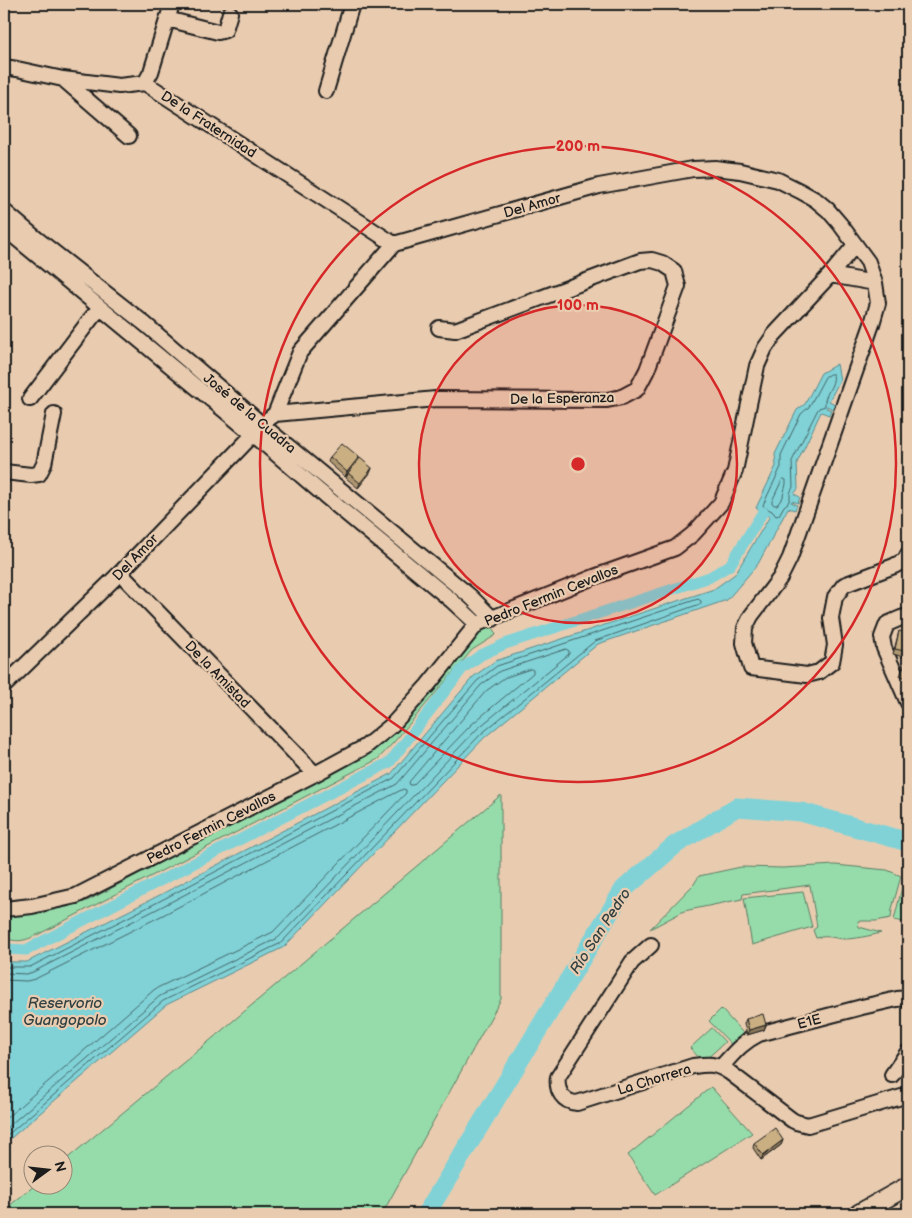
<svg xmlns="http://www.w3.org/2000/svg" width="912" height="1218" viewBox="0 0 912 1218" font-family="'Balsamiq Sans',sans-serif">
<rect width="100%" height="100%" fill="#e9ccb0"/>
<filter id="ink" filterUnits="userSpaceOnUse"><feTurbulence type="fractalNoise" baseFrequency=".02" numOctaves="2"/><feDisplacementMap in="SourceGraphic" scale="10" xChannelSelector="R" yChannelSelector="G"/><feConvolveMatrix kernelMatrix="1 2 1 2 8 2 1 2 1" color-interpolation-filters="sRGB"/></filter>
<g filter="url(#ink)">
<path fill="#96dcaa" stroke="#597c63" d="M490,623L496,635L472,650L394,742L378,759L39,934C27,940 17,944 4,937V917L66,907L87,901L371,751L401,727L472,640Z
M501,795V999L382,1214H4V1210L34,1186H62L63,1162L201,1048Z
M835,865L887,870L901,876L892,909L891,918L876,921H858L859,927L881,933C868,936 856,939 844,939C832,938 829,935 816,938L813,930L817,927L810,885L743,894L742,899L684,911L650,929L694,884L699,876L741,867L783,868Z
M905,875L908,876V923L894,920Z
M803,892L812,927L752,945L744,898Z
M721,1009L743,1033L731,1044L709,1021Z
M712,1028L725,1042L703,1062L690,1048Z
M711,1087L752,1133L655,1195L628,1155Z"/>
<path fill="#80d2d7" stroke="#58898c" d="M837,364L840,380L829,401L835,404L832,409L827,406L826,408L831,410L829,415L821,412L797,463L798,489L794,494L800,497L798,503L792,501L791,502L797,505L795,510L788,508L758,564L727,600L598,644L485,737L284,947L166,1005L4,1144V962H27L154,898L391,774L473,677L495,661L714,589L735,574L770,516L756,508L776,466L775,454L797,410L805,404L821,373Z"/>
<g fill="none" stroke-linecap="round" stroke-linejoin="round">
<path stroke="#446567" stroke-width="1" d="M830,374H833C836,386 823,394 825,406L819,408L817,411L792,461L793,487L790,493V498L788,503L784,506L779,515L776,516L772,511L764,507L763,505L781,467V455L801,414L809,407L825,377Z
M784,479L786,480C787,486 783,491 783,497L777,505H774L772,503V501L782,480Z
M531,669L533,670V673L472,724L413,785H410L409,782L486,691L504,678Z
M4,967H30L156,903L394,778L477,681L497,666L698,599L701,601V603L700,604L595,641L481,734L281,943L163,1001L4,1138
M4,973L27,974L33,972L159,908L397,784L481,685L500,671L566,649L569,651V654L477,729L278,938L160,996L4,1130
M4,980L27,981L35,979L163,915L403,789L406,790V793L273,932L155,989L4,1120"/>
<path stroke="#80d2d7" stroke-width="11" d="M4,947L7,949L26,950L390,762L463,668L481,655L505,644L710,577L730,565L763,512"/>
<path stroke="#80d2d7" stroke-width="19" d="M426,1214L624,889L675,845L737,807L801,812L908,842"/>
<defs>
<path id="minor" d="M167,19L218,32L225,30L230,13
M4,67L17,69L63,79L119,86L145,83L394,244
M63,79L129,136
M145,83L151,72L172,4
M326,91L352,4
M4,211L37,239L145,324L272,433L471,597L493,619
M4,228L253,434L318,490L451,600L477,624
M830,275L875,283
M30,399L93,316L100,309
M275,414L300,352L394,244L599,186L693,169L715,168L740,171L778,180L800,191L816,200L828,210L840,224L868,262L875,283L878,303L872,324L790,558L780,578L751,616L745,628L744,643L751,668L807,675L819,672L832,662L835,645L831,618L835,597L844,585L894,566L905,560L908,554
M4,472L31,475L39,474L44,464L54,414
M120,573L315,774
M908,616L901,618L887,624L882,637L884,648L908,703
M4,686L120,573L248,440L262,424L275,414L436,399L607,400L622,397L637,389L647,370L678,286L674,271L662,263L652,260L640,261L455,330L439,328
M4,909L32,906L76,896L315,774L365,747L392,725L428,685L477,624L594,577L675,548L693,534L721,503L735,471L757,366L765,348L774,335L830,275L855,245
M651,945L632,962L558,1077C556,1091 563,1102 577,1103L693,1066C708,1064 715,1063 729,1072L792,1120L796,1122L808,1125L908,1095
M721,1067C734,1053 741,1043 759,1034L862,1007L897,999L908,998
M892,1075L908,1052"/>
<path id="major" d="M858,1214L908,1186"/>
</defs>
<use href="#minor" stroke="#1c1c1c" stroke-width="18"/>
<use href="#major" stroke="#1c1c1c" stroke-width="21"/>
<use href="#minor" stroke="#e9ccb0" stroke-width="14"/>
<use href="#major" stroke="#e9ccb0" stroke-width="18"/>
</g>
<path fill="#ae9671" stroke="#1c1c1c" d="M330,457L357,462L372,468L370,473L358,488L346,478L348,474L345,477L328,462Z
M899,631L905,651L903,657L893,654Z
M906,659L908,660V678L900,676Z
M746,1019L766,1025L764,1030L747,1035L744,1024Z
M783,1140L781,1145L761,1160L753,1148L754,1143Z"/>
<path fill="#8d7a5c" stroke="#1c1c1c" d="M359,457L357,462L345,477L347,472Z
M372,468L370,473L358,488L360,483Z
M766,1025L764,1030L747,1035L749,1030Z
M783,1140L781,1145L761,1160L763,1155Z"/>
<path fill="#caaf83" stroke="#1c1c1c" d="M342,443L359,457L347,472L330,457Z
M360,458L372,468L360,483L348,473Z
M899,631L908,633V639L905,651L895,649Z
M906,659L908,660V670L903,668Z
M763,1014L766,1025L749,1030L746,1019Z
M775,1128L783,1140L763,1155L754,1143Z"/>
</g>
<circle cx="578" cy="464" r="159" fill="#d62828" fill-opacity=".12"/>
<g fill="none" stroke="#d62828" stroke-width="2.5">
<circle cx="578" cy="464" r="159"/>
<circle cx="578" cy="464" r="318"/>
</g>
<g text-anchor="middle" stroke-width="4.5" stroke-linejoin="round" paint-order="stroke">
<g font-size="14" fill="#1c1c1c" stroke="#e9ccb0">
<text transform="translate(209 124) rotate(33)" y="5">De la Fraternidad</text>
<text transform="translate(532 205) rotate(-16)" y="5">Del Amor</text>
<text transform="translate(562 398) rotate(-1)" y="5">De la Esperanza</text>
<text transform="translate(250 413) rotate(40)" y="5">José de la Cuadra</text>
<text transform="translate(135 557) rotate(-46)" y="5">Del Amor</text>
<text transform="translate(551 595) rotate(-22)" y="5">Pedro Fermin Cevallos</text>
<text transform="translate(218 674) rotate(46)" y="5">De la Amistad</text>
<text transform="translate(211 827) rotate(-27)" y="5">Pedro Fermin Cevallos</text>
<text transform="translate(809 1021) rotate(-15)" y="5">E1E</text>
<text transform="translate(654 1079) rotate(-17)" y="5">La Chorrera</text>
</g>
<g font-size="15" font-style="italic" fill="#304041" stroke="#e9ccb0">
<text transform="translate(600 931) rotate(-57)" y="5">Río San Pedro</text>
<text x="65" y="1008">Reservorio<tspan x="65" dy="17">Guangopolo</tspan></text>
</g>
</g>
<circle cx="578" cy="464" r="8" fill="#d62828" stroke="#e9ccb0" stroke-width="2.5"/>
<g font-size="15" text-anchor="middle" font-weight="bold" fill="#d62828" stroke="#e9ccb0" stroke-width="4.5" stroke-linejoin="round" paint-order="stroke">
<text x="578" y="151">200 m</text>
<text x="578" y="310">100 m</text>
</g>
<rect width="912" height="1218" fill="none" stroke="#e9ccb0" stroke-width="20"/>
<rect x="10" y="10" width="892" height="1198" fill="none" stroke="#1c1c1c" stroke-width="2" filter="url(#ink)"/>
<g transform="translate(48 1170) rotate(75)"><circle r="24" fill="#e9ccb0" stroke="#978675"/>
<path d="M0-4L9 19L0 12L-9 19Z" fill="#1c1c1c"/>
<text y="-8" font-size="14" font-weight="bold" text-anchor="middle" fill="#1c1c1c">N</text>
</g>
</svg>
